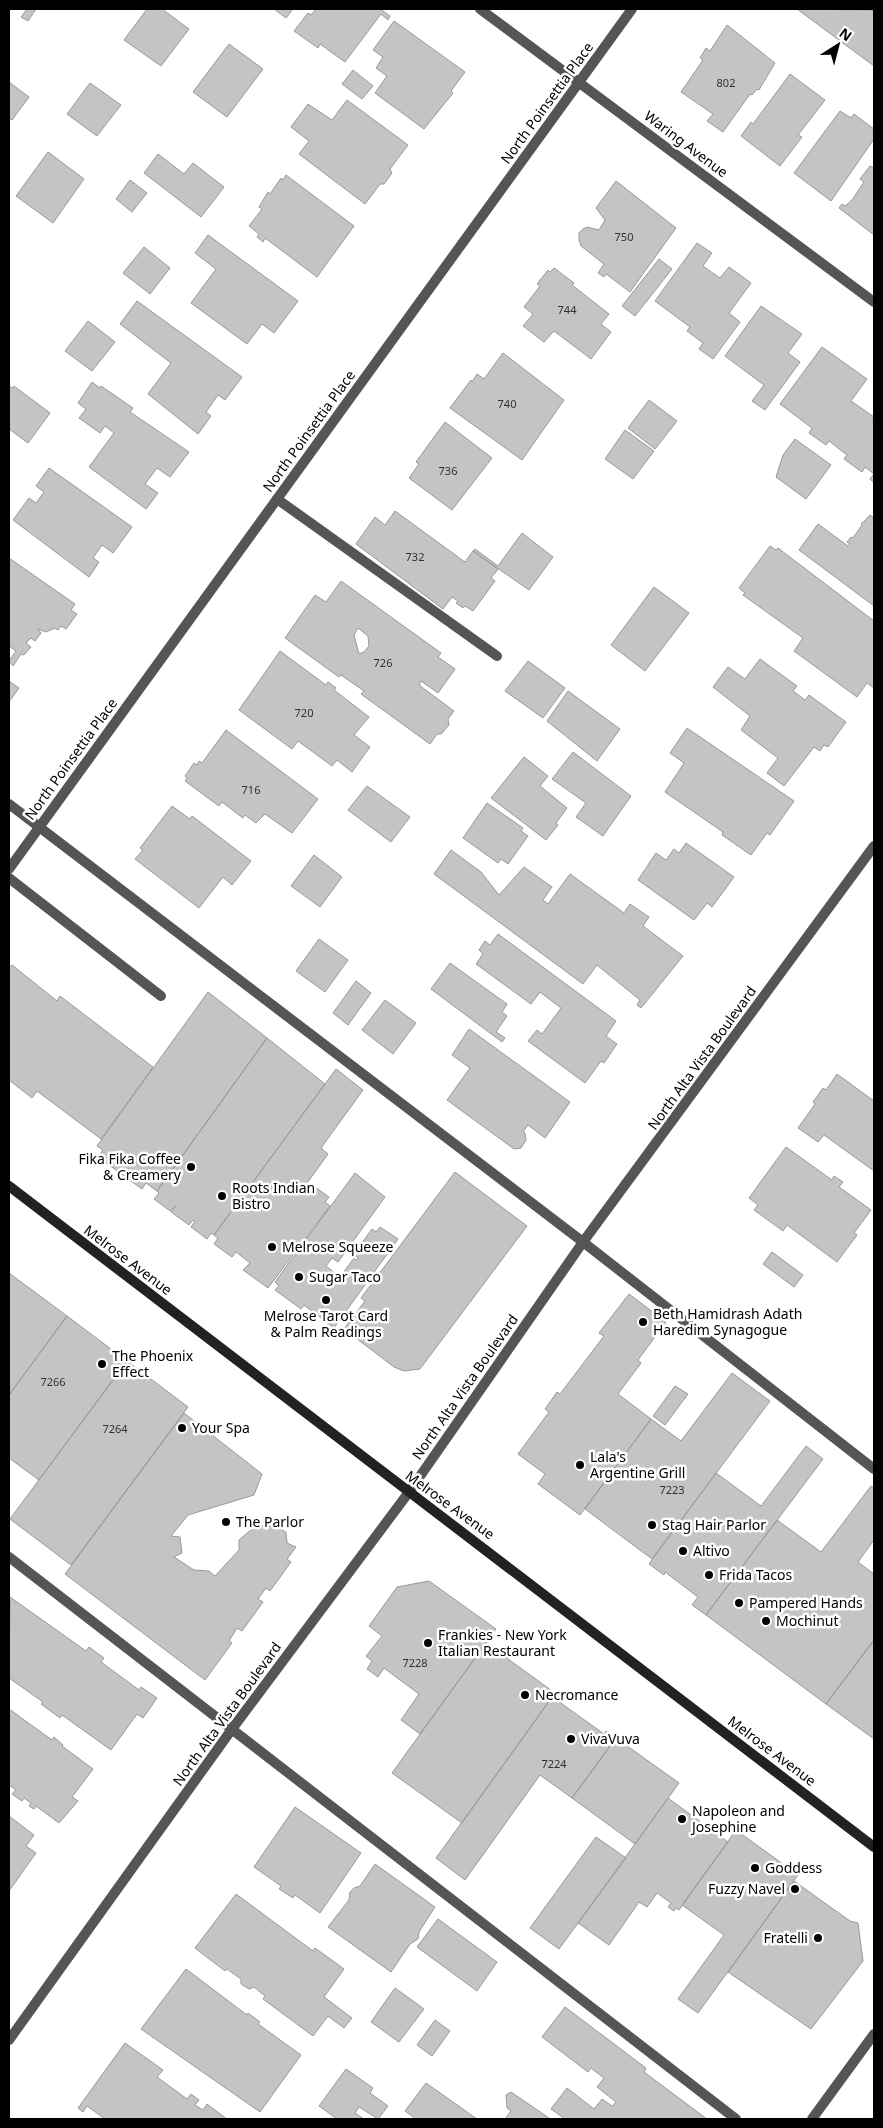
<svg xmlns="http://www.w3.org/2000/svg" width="883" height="2128" viewBox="0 0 883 2128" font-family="'Noto Sans',sans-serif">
<rect width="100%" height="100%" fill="#fff"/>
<path fill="#c4c4c4" stroke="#999" fill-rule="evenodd" d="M27,9H36L28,21L21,17Z
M147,9H162L189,29L161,66L124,40Z
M274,9H293L286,18Z
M316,9H380L390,16L388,20L381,14L345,62L320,44L318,48L294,31L308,13L311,15Z
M797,9L874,10V66Z
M394,21L465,72L451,91L453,93L424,129L375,93L387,76L376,68L383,57L373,50Z
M727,25L775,63L759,90L757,89L752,95L750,94L723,132L707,121L713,114L681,92L703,60L700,58L706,48L710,51Z
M229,44L263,69L227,117L193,92Z
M353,70L373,86L362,99L342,84Z
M790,74L825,100L798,135L802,137L780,166L741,136L751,122L753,124Z
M9,82L29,97L12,120L9,118Z
M90,83L121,105L97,136L67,114Z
M347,100L408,145L390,169L392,173L384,184H380L365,204L299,154L309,141L291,127L308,104L332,120Z
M840,111L851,118L854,114L874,129V139L831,201L794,173Z
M48,152L84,179L53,223L16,196Z
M158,154L184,174L193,163L224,187L201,217L144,173Z
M870,166L874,168V235L839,208L842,204L845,206L852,200L864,182L860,179Z
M286,175L354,226L317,277L265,238L263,242L257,237L259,234L249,226L262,209L259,207L268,192L270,194L281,178L283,180Z
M130,180L147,193L132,212L116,199Z
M616,181L676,228L630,292L606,274L604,277L598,273L604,264L581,246L579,240V233L583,229L587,227L599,230L605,220L596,208Z
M208,235L298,301L274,333L262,324L247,344L191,303L216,269L195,253Z
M697,243L712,253L703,266L720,278L729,267L751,283L729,313L740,322L713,359L699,349L703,343L687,331L690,327L655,301Z
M144,247L170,268L150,294L123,273Z
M659,259L672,269L635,316L622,306Z
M554,268L574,283L572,285L609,314L601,324L611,332L591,359L554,331L544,342L523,326L533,314L524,307L540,286L537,284L548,270L550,272Z
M137,301L242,377L225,400L218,395L206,412L211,416L198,434L148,394L171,363L120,324Z
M761,306L802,334L788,353L800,362L765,410L752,401L764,385L725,356Z
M88,321L115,342L92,371L65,351Z
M822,347L867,379L851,401L874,417V483L870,479L874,474L865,467L862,472L844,459L847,455L829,441L826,445L809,433L812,428L780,404Z
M503,353L564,400L522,460L450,408L471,380L472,382L477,374L484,379Z
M92,382L100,388L101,386L133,408L130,412L189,452L170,477L157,468L145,484L158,493L146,509L89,467L114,433L105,426L100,433L79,418L86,409L78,403Z
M9,386L12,388L14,386L50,413L28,443L9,429Z
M649,400L677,421L655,449L628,428Z
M445,422L492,458L452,510L409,478L419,464L416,462Z
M625,430L654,451L633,479L605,459Z
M795,439L831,465L806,499L776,477L783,455Z
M49,468L132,527L113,553L102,545L93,558L99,562L89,577L13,520L29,498L36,503L44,492L36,486Z
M395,511L465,562L473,551L498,569L491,578L495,581L473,611L465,606L463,608L456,603L458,601L452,597L443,609L356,544L375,517L385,525Z
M870,515L874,518V606L799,550L818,524L848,546L850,544L847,542L851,537L853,538L862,525L861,524Z
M522,533L553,557L529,590L473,551L475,549L498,566Z
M770,546L776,550L778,548L874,621V688L867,683L857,697L794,651L803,638L743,595L745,593L739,588Z
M9,558L75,604L71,610L77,614L66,629L61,626L58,630L55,628L46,632L38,629L41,633L35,641L31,638L26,643L31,647L24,655L21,654L13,666L9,661L16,651L9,646Z
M341,581L441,653L438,657L455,669L438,693L421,681L419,685L454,711L448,719L449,725L441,734H437L430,744L361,694L364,691L341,675L339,677L285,638L315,595L326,602ZM358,628L368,636L369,646L364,652L359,654L354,635Z
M654,587L689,613L645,671L611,645Z
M280,651L326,685L328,682L336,688L334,690L369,717L354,735L370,747L352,772L337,760L332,766L298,741L292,749L239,710Z
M760,659L797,686L793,691L805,700L809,695L846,722L828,747L824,745L820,751L814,747L784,786L767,773L778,758L741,730L750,716L713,687L728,667L745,679Z
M528,661L565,688L543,718L505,691Z
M9,681L19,688L9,702Z
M568,691L620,729L597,761L547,721Z
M687,728L794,801L770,835L767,833L751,855L722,835L723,832L665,792L684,763L670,753Z
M226,730L318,799L292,833L265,814L256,823L245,815L243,818L222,802L219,806L185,781L187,778L185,776L194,763L197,765L199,761L202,763Z
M573,752L631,796L603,836L576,817L586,803L552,779Z
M524,757L548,776L540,786L567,808L556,823L558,825L546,840L491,798Z
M367,786L410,817L391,842L348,810Z
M487,803L523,828L521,831L528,836L508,864L501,859L498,863L463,838Z
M172,806L190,819L192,816L251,861L232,885L223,877L199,908L135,859L143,850L140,848Z
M686,843L734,877L712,907L707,903L694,920L638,880L656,853L666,860L674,849L679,853Z
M451,850L481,872L499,895L524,867L552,887L543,900L548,904L570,874L624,913L630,904L649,917L643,926L683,956L641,1008L637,1005L640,1000L597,965L583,984L434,874Z
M314,855L342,877L320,907L291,886Z
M498,934L616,1021L606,1036L617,1044L604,1063L601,1061L585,1083L528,1041L537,1030L542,1034L561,1008L540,992L531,1004L476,964L483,954L479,950L485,941L490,945Z
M319,939L348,960L325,992L296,971Z
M450,963L507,1004L502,1012L507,1016L496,1032L505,1038L502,1042L431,989Z
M12,965L57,1001L60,996L153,1067L101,1139L37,1091L32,1098L9,1080V968Z
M356,981L371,993L348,1025L333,1013Z
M208,992L267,1038L157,1191L146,1183L142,1189L98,1157L103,1150L97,1146Z
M385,1000L416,1023L393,1054L362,1030Z
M469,1029L570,1102L545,1138L528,1125L523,1132L525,1133L526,1140L521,1148L514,1149L447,1100L470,1068L452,1055Z
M267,1038L325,1084L214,1235L211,1233L207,1239L191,1227L195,1221L193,1220L189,1225L171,1212L176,1206L170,1211L154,1199L159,1193L157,1191Z
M336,1069L363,1090L321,1148L328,1154L305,1186L312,1191L315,1187L329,1197L325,1202L330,1206L268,1288L243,1270L250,1263L236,1252L232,1257L214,1244L218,1238L214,1235Z
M837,1074L874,1101V1171L824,1135L818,1142L798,1128L815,1104L813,1102L823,1088L826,1090Z
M786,1147L832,1180L834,1176L843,1182L839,1187L871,1210L854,1233L857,1235L837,1262L787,1225L783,1231L754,1210L758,1205L749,1198Z
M455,1172L527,1226L420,1369L404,1371L394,1367L344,1329L365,1301L361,1298Z
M355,1173L385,1197L338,1262L332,1258L326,1266L340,1277L354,1258L356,1260L358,1258L354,1254L372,1229L376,1232L380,1227L398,1239L334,1328L304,1305L301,1309L275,1290L279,1286L275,1282Z
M772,1252L803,1275L794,1287L763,1264Z
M9,1273L67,1316L9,1395Z
M629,1294L666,1322L638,1360L641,1363L618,1394L651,1419L580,1515L538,1484L545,1474L518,1454L549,1412L545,1409L557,1392L560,1394L604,1336L599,1333Z
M67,1316L127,1361L39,1480L9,1458V1395Z
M127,1361L188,1407L71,1565L10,1519Z
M732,1373L770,1401L652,1559L585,1509L651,1419L681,1441Z
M675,1386L688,1394L665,1425L653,1416Z
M184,1413L262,1474L254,1495L188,1515L171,1536L180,1537L182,1553L174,1557L194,1570L209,1571L215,1576L239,1550V1540L253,1528L265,1525L276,1527L286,1532L287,1543L296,1547L287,1559L291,1562L270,1591L266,1588L258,1599L263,1602L242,1631L237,1628L229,1641L232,1643L205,1680L65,1574Z
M806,1446L823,1459L706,1615L692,1605L698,1597L665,1572L664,1575L649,1564L716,1473L761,1506Z
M871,1486L874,1488V1540L858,1562L874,1574V1640L826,1704L706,1615L777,1520L821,1552Z
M429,1581L496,1629L420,1734L401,1720L419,1694L384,1668L378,1677L367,1669L372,1661L366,1656L382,1636L369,1626L397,1587Z
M10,1597L86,1651L89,1647L104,1658L101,1662L139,1690L141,1687L157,1698L143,1718L137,1714L111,1750L62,1715L60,1718L41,1704L43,1702L9,1678Z
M874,1640V1739L826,1704Z
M486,1643L555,1693L462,1823L392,1773Z
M555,1693L561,1698L558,1701L604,1734L606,1731L616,1738L572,1798L540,1775L465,1880L436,1858Z
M9,1709L52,1740L54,1737L63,1745L62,1746L93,1769L72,1797L78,1801L59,1823L36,1806L34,1809L29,1806L31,1803L24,1798L22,1801L12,1794L16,1790L9,1785Z
M616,1738L679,1783L635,1844L572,1798Z
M668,1798L728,1842L679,1910L676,1908L674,1911L668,1907L671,1903L657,1893L647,1907L639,1902L609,1945L578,1923Z
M295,1807L361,1853L320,1913L295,1895L293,1898L279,1889L281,1886L254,1867Z
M9,1816L34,1835L26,1846L36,1853L9,1891Z
M736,1830L798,1875L698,2013L678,1999L724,1935L682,1905Z
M596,1837L626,1858L559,1949L530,1928Z
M375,1864L435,1907L419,1932L418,1939L410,1944L391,1972L328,1927L349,1900L350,1892L354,1888L360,1886Z
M794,1881L850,1921L858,1923L863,1961L811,2029L728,1972Z
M236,1894L313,1951L315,1948L344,1969L324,1997L352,2018L344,2028L328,2016L313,2036L263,1999L265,1996L254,1987L249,1989L241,1984V1979L227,1969L225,1971L195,1948Z
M438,1919L497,1962L477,1991L417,1947Z
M186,1969L247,2015L248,2013L260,2022L258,2024L301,2055L260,2112L141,2029Z
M395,1988L424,2009L399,2042L371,2022Z
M565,2007L646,2068L644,2072L707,2119H565L551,2109L567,2088L594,2109L602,2099L612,2106L616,2102L597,2087L604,2078L591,2068L588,2072L542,2037Z
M435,2020L450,2031L432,2056L417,2045Z
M125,2043L163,2070L157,2077L187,2099L191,2094L199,2100L195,2105L203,2110L207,2104L227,2119H105L87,2106L83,2112L78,2108Z
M346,2069L373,2088L370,2093L388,2106L378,2119L359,2107L355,2113L364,2119H337L319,2106Z
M426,2083L477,2119H416L405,2111Z
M511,2092L549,2118L548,2119H505L511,2111L507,2108L506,2095Z"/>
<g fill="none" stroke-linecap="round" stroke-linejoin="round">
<path stroke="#555" stroke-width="10" d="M277,499L497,656
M9,804L583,1242L874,1469
M9,878L161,996
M9,1557L736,2119"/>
<path stroke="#555" stroke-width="10" d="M480,9L874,302
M9,869L632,9
M9,2040L232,1729L409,1492L583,1242L874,846
M812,2119L874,2034"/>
<path stroke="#222" stroke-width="10" d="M9,1186L874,1847"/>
</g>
<g fill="#000" stroke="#fff" stroke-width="2">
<circle cx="191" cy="1167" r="5"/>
<circle cx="222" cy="1196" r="5"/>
<circle cx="272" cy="1247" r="5"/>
<circle cx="299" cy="1277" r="5"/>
<circle cx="326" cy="1300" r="5"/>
<circle cx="643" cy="1322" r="5"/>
<circle cx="102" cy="1364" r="5"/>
<circle cx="182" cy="1428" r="5"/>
<circle cx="580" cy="1465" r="5"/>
<circle cx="226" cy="1522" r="5"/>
<circle cx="652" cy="1525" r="5"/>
<circle cx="683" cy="1551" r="5"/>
<circle cx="709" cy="1575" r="5"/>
<circle cx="739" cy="1603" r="5"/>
<circle cx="766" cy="1621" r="5"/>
<circle cx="428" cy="1643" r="5"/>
<circle cx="525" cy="1695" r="5"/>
<circle cx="571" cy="1739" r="5"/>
<circle cx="682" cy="1819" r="5"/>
<circle cx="755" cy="1868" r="5"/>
<circle cx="795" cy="1889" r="5"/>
<circle cx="818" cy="1938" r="5"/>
</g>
<g text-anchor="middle" stroke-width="5" stroke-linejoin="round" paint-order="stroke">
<g font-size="11" fill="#313131">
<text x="726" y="87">802</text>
<text x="624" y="241">750</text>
<text x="567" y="314">744</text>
<text x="507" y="408">740</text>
<text x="448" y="475">736</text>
<text x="415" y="561">732</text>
<text x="383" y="667">726</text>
<text x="304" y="717">720</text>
<text x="251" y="794">716</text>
<text x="53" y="1386">7266</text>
<text x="115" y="1433">7264</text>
<text x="672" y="1494">7223</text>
<text x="415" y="1667">7228</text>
<text x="554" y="1768">7224</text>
</g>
<g font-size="14" fill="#000" stroke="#fff">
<text transform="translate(547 103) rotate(-54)" y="5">North Poinsettia Place</text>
<text transform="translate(686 144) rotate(37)" y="5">Waring Avenue</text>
<text transform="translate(309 431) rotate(-54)" y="5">North Poinsettia Place</text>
<text transform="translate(71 759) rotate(-54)" y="5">North Poinsettia Place</text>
<text transform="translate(702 1058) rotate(-54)" y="5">North Alta Vista Boulevard</text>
<text transform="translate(128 1260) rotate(37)" y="5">Melrose Avenue</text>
<text transform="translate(465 1387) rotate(-55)" y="5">North Alta Vista Boulevard</text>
<text transform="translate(450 1505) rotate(36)" y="5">Melrose Avenue</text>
<text transform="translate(227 1714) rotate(-54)" y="5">North Alta Vista Boulevard</text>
<text transform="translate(772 1751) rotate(37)" y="5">Melrose Avenue</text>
</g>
<g font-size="14" fill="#000" stroke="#fff" text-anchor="start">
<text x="181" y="1164" text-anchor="end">Fika Fika Coffee<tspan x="181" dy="16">&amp; Creamery</tspan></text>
<text x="232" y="1193">Roots Indian<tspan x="232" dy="16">Bistro</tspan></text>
<text x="282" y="1252">Melrose Squeeze</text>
<text x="309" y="1282">Sugar Taco</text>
<text x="653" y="1319">Beth Hamidrash Adath<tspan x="653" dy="16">Haredim Synagogue</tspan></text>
<text x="326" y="1321" text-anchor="middle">Melrose Tarot Card<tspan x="326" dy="16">&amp; Palm Readings</tspan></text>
<text x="112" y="1361">The Phoenix<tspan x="112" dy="16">Effect</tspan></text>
<text x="192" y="1433">Your Spa</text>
<text x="590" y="1462">Lala's<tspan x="590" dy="16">Argentine Grill</tspan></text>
<text x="236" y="1527">The Parlor</text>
<text x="662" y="1530">Stag Hair Parlor</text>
<text x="693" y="1556">Altivo</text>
<text x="719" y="1580">Frida Tacos</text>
<text x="749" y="1608">Pampered Hands</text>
<text x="776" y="1626">Mochinut</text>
<text x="438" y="1640">Frankies - New York<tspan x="438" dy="16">Italian Restaurant</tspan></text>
<text x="535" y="1700">Necromance</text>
<text x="581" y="1744">VivaVuva</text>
<text x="692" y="1816">Napoleon and<tspan x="692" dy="16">Josephine</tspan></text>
<text x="765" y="1873">Goddess</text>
<text x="785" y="1894" text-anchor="end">Fuzzy Navel</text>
<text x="808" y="1943" text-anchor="end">Fratelli</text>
</g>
</g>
<rect width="883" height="2128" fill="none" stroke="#000000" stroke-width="20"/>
<g transform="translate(838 45) rotate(36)" stroke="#ffffff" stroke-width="4" paint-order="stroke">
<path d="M0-4L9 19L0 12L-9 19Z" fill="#000000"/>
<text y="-8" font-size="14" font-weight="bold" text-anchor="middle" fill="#000000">N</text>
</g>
</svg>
